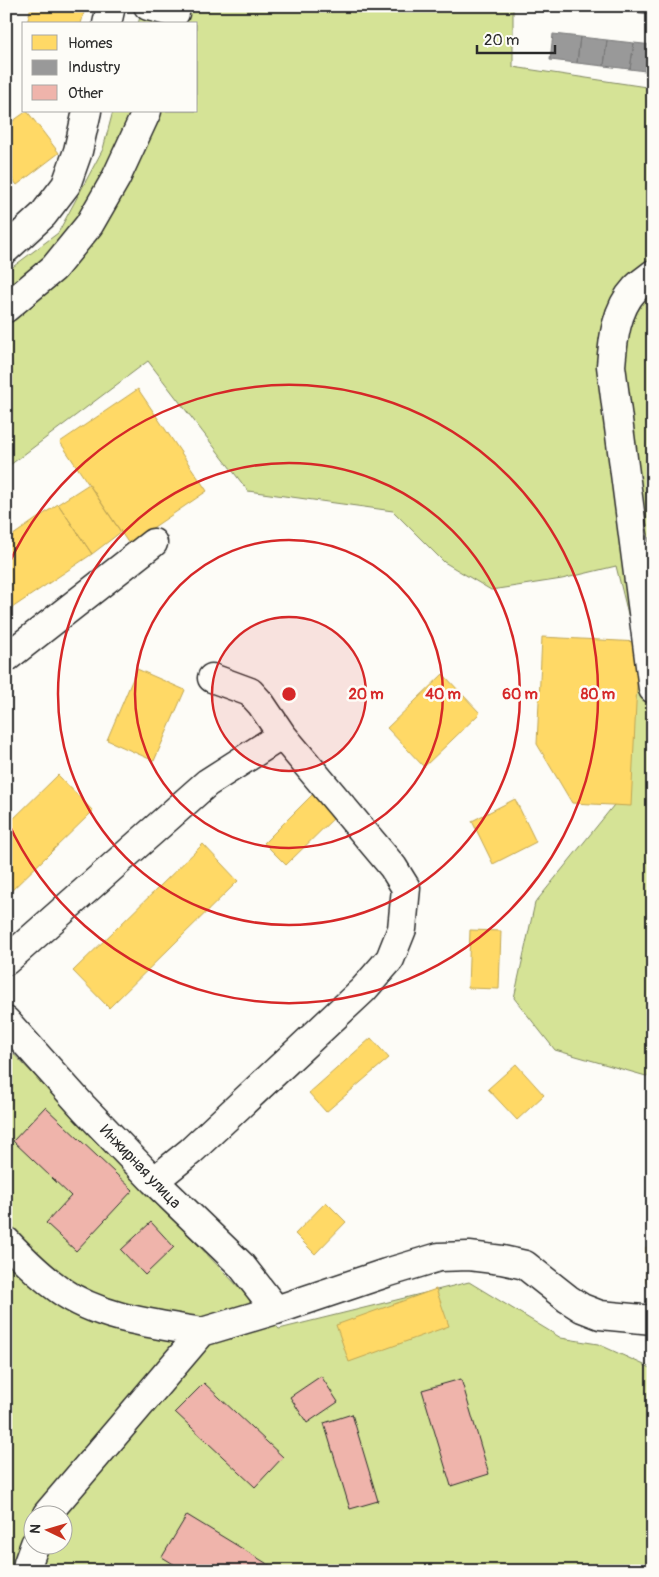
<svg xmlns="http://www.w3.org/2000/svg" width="659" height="1577" viewBox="0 0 659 1577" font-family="Pangolin,sans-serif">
<rect width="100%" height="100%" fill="#fdfcf7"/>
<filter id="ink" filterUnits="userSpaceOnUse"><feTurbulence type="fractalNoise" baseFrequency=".02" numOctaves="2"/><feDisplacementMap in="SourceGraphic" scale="10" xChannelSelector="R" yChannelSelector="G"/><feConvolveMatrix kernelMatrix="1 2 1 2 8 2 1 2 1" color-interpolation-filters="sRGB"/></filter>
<g filter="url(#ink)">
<path fill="#d5e396" stroke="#808760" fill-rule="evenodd" d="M143,6H513V67L653,88V1076H646L555,1050L514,998L535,903L618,800L633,634L616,566L562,579L491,590L444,562L393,511L248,491L148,361L6,468V272L58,233L103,149L113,111H196V24H138Z
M6,1046L279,1329L469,1282L561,1338L598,1344L653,1369V1571H6ZM32,1514H62V1544H32Z"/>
<path fill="#ffd966" stroke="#bfa554" d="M31,6H57L84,12L81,24H27Z
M27,111L59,153L17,185L6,171V126Z
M138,389L207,491L129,544L60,442Z
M89,484L121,532L92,554L58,504Z
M58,504L92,554L6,612V540Z
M542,637L639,642L631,806L572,803L537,744Z
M137,669L185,690L154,761L107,740Z
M443,674L480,713L424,767L387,728Z
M58,775L93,811L6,896V826Z
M320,787L342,810L286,865L264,843Z
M515,799L536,842L493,864L472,821Z
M203,844L238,881L109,1008L73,971Z
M470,930L501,931L499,989L468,988Z
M371,1038L389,1058L326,1112L309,1093Z
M516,1064L544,1095L517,1120L488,1089Z
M326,1202L346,1222L315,1254L295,1234Z
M646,1247H653V1283H646Z
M436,1289L449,1326L349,1362L336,1325Z"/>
<path fill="#999" stroke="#787878" d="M596,6H624L623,11L596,8Z
M624,6H651L650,14L623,11Z
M553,34L580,37L577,63L550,60Z
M580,37L607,40L604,66L577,63Z
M607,40L634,43L630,69L604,66Z
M634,43L653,45V72L630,69Z"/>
<path fill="#efb4ab" stroke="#2b2b2b" d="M45,1107L133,1190L76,1251L46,1223L71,1196L13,1141Z
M151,1222L174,1247L145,1275L121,1250Z
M321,1376L338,1402L307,1423L290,1397Z
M461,1379L489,1474L451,1486L422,1390Z
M204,1383L283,1457L255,1487L175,1412Z
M352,1414L378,1501L350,1509L324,1423Z
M187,1515L279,1571H185L162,1557Z"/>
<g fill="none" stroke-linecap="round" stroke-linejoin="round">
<defs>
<path id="minor" d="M148,6L175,13
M107,24L111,6
M6,249L43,215L66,185L78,151L87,111
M653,274C647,279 640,283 635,289C616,309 613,340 611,366L653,689
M6,308L54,268L89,225L116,178L147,111
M6,658L153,543
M6,961L207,783L282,735
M6,1021L84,1108L154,1181L241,1265L276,1310
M154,1181L191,1151L363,990L390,959L402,929L406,888L393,867L282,735L261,704L250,692L212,678
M6,1241C23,1259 40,1276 60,1290C101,1319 155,1324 202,1332
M47,1514L202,1332L276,1310L386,1273L439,1257L469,1256L502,1260L525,1265L568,1299L582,1308L600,1315L653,1320
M27,1571L28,1563L35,1544"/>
</defs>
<use href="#minor" stroke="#2b2b2b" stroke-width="31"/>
<use href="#minor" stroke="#fdfcf7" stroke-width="28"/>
</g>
</g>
<circle cx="289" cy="694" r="77" fill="#d62828" fill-opacity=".12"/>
<g fill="none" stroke="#d62828" stroke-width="2.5">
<circle cx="289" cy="694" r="77"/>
<circle cx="289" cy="694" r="154"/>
<circle cx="289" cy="694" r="231"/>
<path d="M7 568A309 309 0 1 1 7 820"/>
</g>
<g text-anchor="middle" stroke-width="5" stroke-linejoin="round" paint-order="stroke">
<g font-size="16" fill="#2b2b2b" stroke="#fdfcf7">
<text transform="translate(141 1166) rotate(46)" y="6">Инжирная улица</text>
</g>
</g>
<circle cx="289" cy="694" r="8" fill="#d62828" stroke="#fdfcf7" stroke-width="2.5"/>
<g font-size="15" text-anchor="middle" font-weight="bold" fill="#d62828" stroke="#fdfcf7" stroke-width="5" stroke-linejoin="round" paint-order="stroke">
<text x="366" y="699">20 m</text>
<text x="443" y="699">40 m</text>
<text x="520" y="699">60 m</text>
<text x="598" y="699">80 m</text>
</g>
<rect width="659" height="1577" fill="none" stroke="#fdfcf7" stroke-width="25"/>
<rect x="12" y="12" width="634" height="1552" fill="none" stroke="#2b2b2b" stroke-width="2" filter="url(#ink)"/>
<rect x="22" y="22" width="175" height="90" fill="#fdfcf7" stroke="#a9a8a5"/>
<rect x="32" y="35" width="25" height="15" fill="#ffd966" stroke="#a9a8a5"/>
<text x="68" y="48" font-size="15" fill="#2b2b2b">Homes</text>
<rect x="32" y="60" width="25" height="15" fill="#999999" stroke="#a9a8a5"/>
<text x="68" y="72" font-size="15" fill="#2b2b2b">Industry</text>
<rect x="32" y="85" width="25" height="15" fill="#efb4ab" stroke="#a9a8a5"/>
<text x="68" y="98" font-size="15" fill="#2b2b2b">Other</text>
<g transform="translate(48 1530) rotate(275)"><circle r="24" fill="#fdfcf7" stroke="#a9a8a5"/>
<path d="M0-4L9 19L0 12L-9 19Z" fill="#c8321e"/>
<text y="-8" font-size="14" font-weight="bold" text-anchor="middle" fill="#2b2b2b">N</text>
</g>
<path d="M477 45v8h78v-8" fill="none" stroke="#2b2b2b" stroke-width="2.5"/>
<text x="484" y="45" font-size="15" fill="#2b2b2b" stroke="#fdfcf7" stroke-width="4" paint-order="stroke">20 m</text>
</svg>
